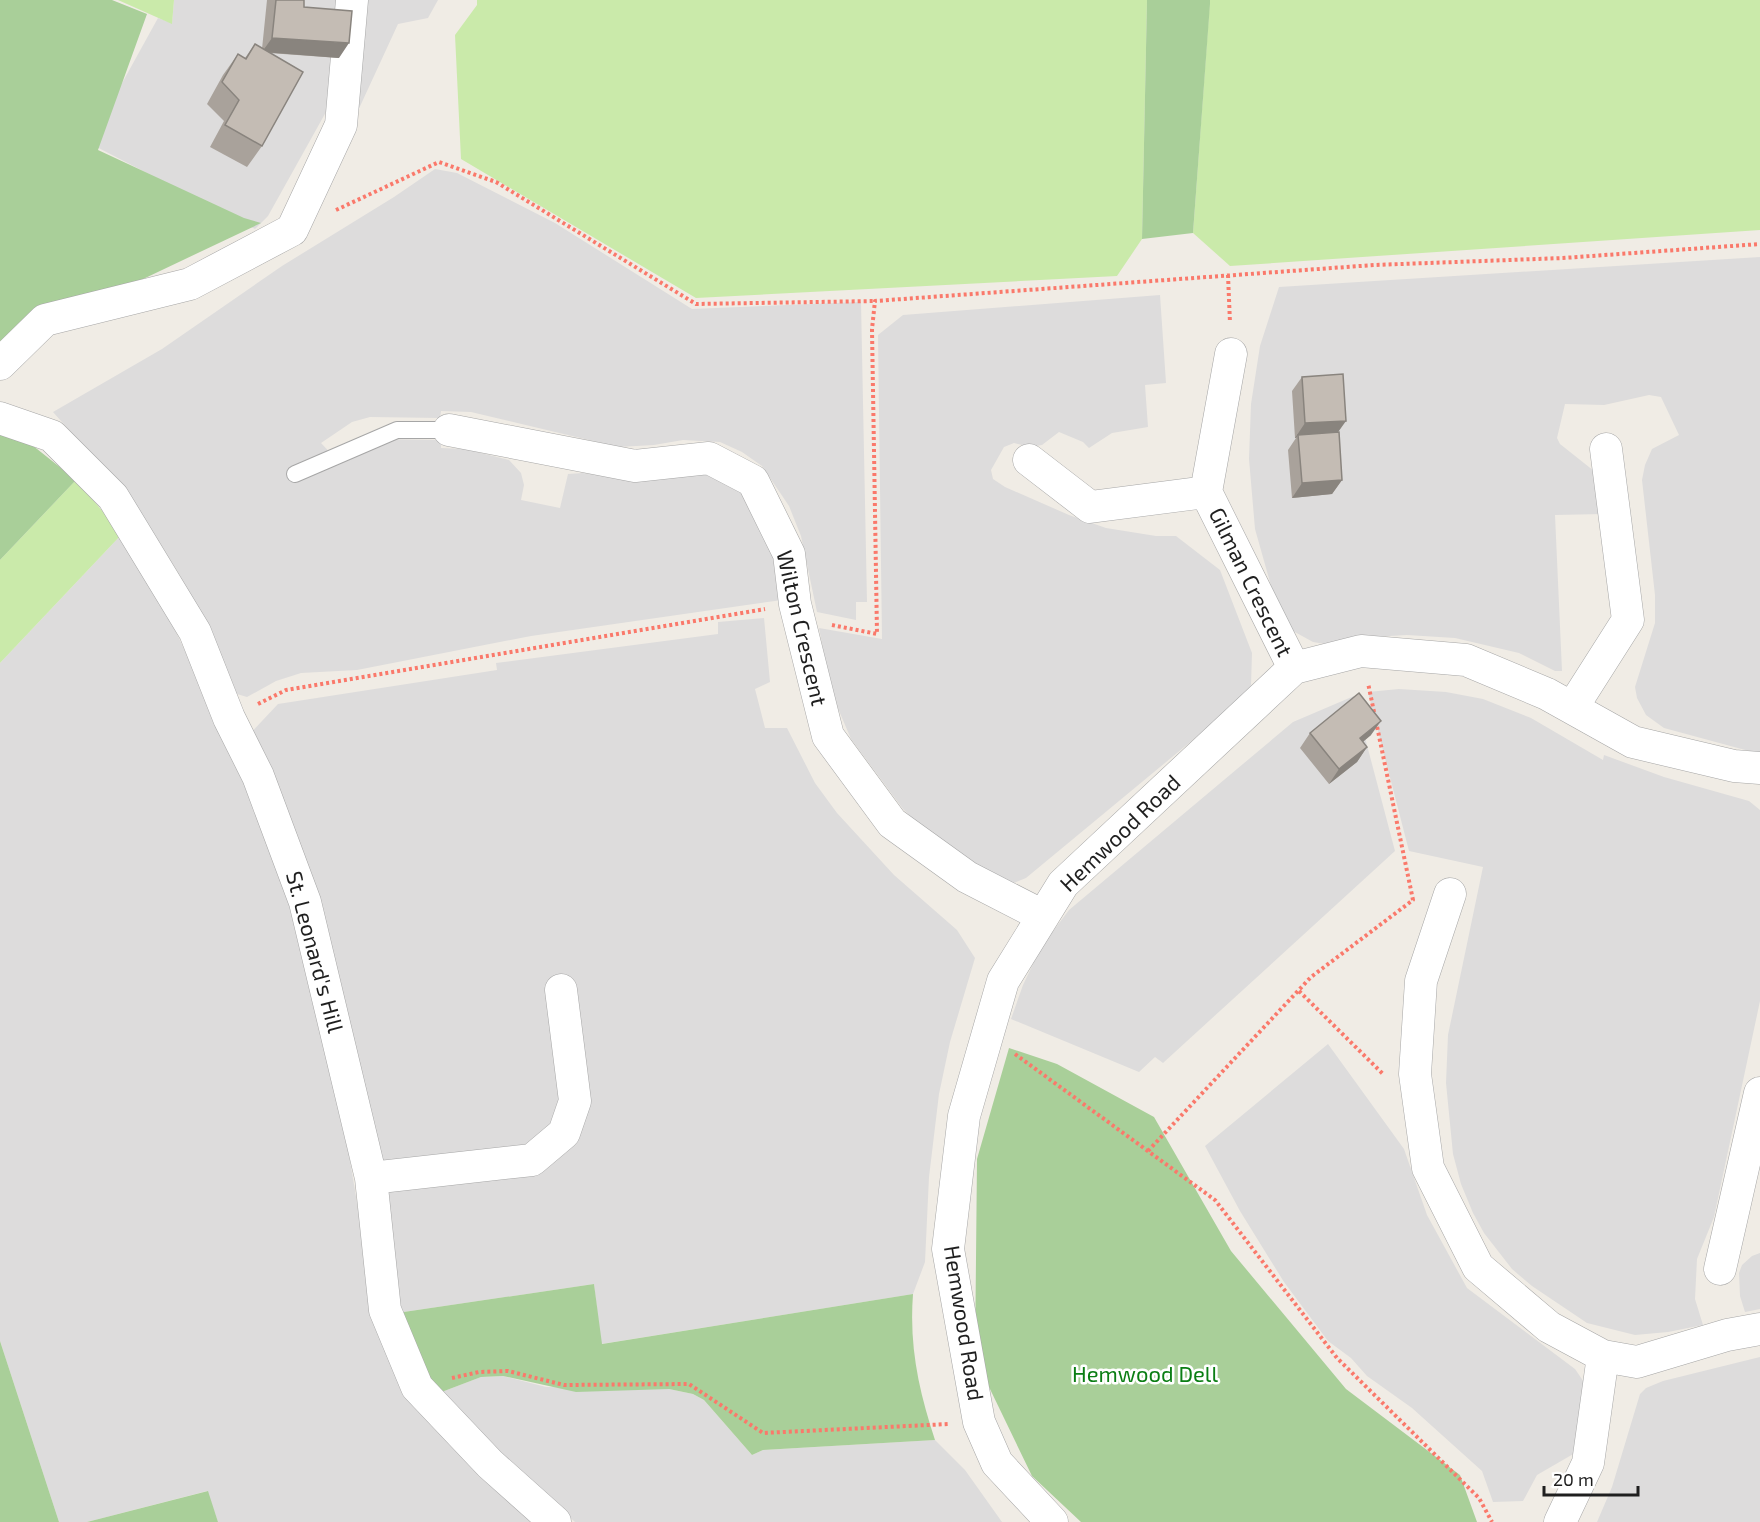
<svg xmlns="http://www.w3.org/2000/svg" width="1760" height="1522" viewBox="0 0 1760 1522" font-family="'Exo 2',sans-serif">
<rect width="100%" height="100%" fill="#f0ece5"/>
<path fill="#dddcdc" d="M174,0H438L428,18L398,24L356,115L331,103L268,216L255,229L89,143L158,18L172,23Z
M435,169L457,173L555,223L692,309L861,302L867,602H856V620L817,612L801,536L789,506L762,466L742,452L720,442L683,440L654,445L618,447L471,412L441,411L440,418L370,417L352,422L321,443L338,461L378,439L441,440V448L465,449L509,460L521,473L524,485L521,500L560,508L568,474L583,473L644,481L688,473L714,475L743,493L772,552L782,600L531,636L357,670L301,673L276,681L247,697L237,694L218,648L179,574L150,527L125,493L53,412L162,349L282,266L394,197Z
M1760,257V754L1664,728L1646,715L1637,698L1635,687L1655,623V595L1642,480L1645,465L1652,449L1679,435L1661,397L1649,395L1604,405L1565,404L1557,438L1560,444L1594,471L1603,514L1555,515L1562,671H1555L1519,653L1455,638L1407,635L1356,638L1325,644L1313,642L1293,631L1275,600L1255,529L1249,459L1251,404L1260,346L1279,287Z
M1160,295L1166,383L1145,385L1148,427L1112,433L1089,448L1083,442L1059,432L1042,445L1030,447L1014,443L1004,447L991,470L993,479L1005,487L1069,515L1106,528L1156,536H1176L1220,570L1252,653L1251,685L1247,695L1026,878L1009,885L951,857L903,809L851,739L837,706L825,660L819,628L882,639L878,335L903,315Z
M122,534L175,630L228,741L302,935L330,1040L372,1293L537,1522H218L207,1491L87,1522H59L0,1341V663Z
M764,618L770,682L755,689L765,728H787L815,783L837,813L894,875L957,930L975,958L950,1042L939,1094L929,1177L925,1262L913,1294L601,1344L594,1284L397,1313L247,737L278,704L497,670L496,663L718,634V622Z
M1399,689L1446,692L1483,699L1531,718L1603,760L1604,755L1664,777L1749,801L1760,810V1001L1714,1217L1697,1259L1695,1299L1703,1325L1668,1332L1635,1335L1587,1323L1532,1286L1512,1269L1484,1233L1473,1213L1461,1184L1453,1154L1446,1083L1448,1035L1483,867L1409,851L1368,692Z
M1354,696L1395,851L1163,1063L1155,1057L1139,1072L1011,1019L1023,985L1041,947L1069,910L1293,722Z
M1328,1044L1404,1149L1427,1215L1467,1288L1575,1369L1588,1388L1575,1453L1537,1475L1523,1501L1493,1502L1482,1471L1412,1408L1367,1376L1351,1358L1328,1341L1284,1282L1240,1211L1205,1146Z
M1760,1253V1309L1745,1312L1740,1296L1739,1273L1742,1265L1752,1256Z
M1760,1357V1522H1597L1612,1487L1640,1394L1646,1388L1663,1381Z
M503,1376L546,1387L669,1389L693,1394L704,1400L752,1455L763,1450L935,1440L965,1470L1002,1522H575L469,1425L439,1393L481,1377Z"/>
<path fill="#caeaaa" d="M118,0H174L172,24Z
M477,0H1147L1142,239L1117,276L696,298L461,159L455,35L477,5Z
M1210,0H1760V230L1230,266L1193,233Z
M76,480L122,534L0,663V560Z"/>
<path fill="#a9cf99" d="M0,0H112L147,14L98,150L244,218L261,223L0,347Z
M1147,0H1210V4L1193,233L1142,239Z
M0,430L22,437L76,480L0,560Z
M1009,1048L1057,1064L1154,1117L1231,1251L1346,1389L1460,1475L1477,1522H1081L1032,1476L975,1358L977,1159Z
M594,1284L602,1344L913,1294C909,1347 919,1391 935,1440L763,1450L752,1455L704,1400L693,1394L669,1389L576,1392L503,1376L481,1377L439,1393L412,1353L397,1313Z
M0,1341L59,1522H0Z
M208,1491L218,1522H87Z"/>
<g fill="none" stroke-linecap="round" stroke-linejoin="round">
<defs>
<path id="lane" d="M295,474L397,430H449"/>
<path id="street" d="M1231,354L1206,492L1294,668
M0,364L45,320L190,284L292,230L341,125L352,0
M0,418L52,436L113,497L195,632L229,718L258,776L305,902L371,1178L385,1310L417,1387L490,1464L555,1522
M449,430L635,466L709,458L753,481L789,554L795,604L828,736L892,823L967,877L1043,916
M1029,460L1090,507L1206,492
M1572,708L1628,620L1606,449
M1450,894L1421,981L1415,1074L1428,1168L1478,1267L1549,1327L1603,1356L1637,1362L1727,1335L1760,1329
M371,1178L532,1160L564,1133L575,1101L561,990
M1720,1269L1760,1093
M1052,1522L997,1463L979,1422L948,1249L964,1116L1003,981L1063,884L1294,668L1361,651L1466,660L1547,694L1633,742L1734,766L1760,768
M1560,1522L1588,1463L1603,1356"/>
</defs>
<use href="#lane" stroke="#a6a6a6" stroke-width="18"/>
<use href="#street" stroke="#a6a6a6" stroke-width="33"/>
<path stroke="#fa796b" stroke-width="4" stroke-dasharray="3 3" stroke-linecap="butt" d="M336,210L439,162L496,182L696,304L875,301
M1228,275L1230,323
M832,625L877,634L872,329L875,301L1374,265L1563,258L1760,244
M258,704L286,690L765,609
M1299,991L1384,1075
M1015,1054L1215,1200L1337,1358L1479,1498L1492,1522
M1148,1151L1311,977L1413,900L1368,683
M452,1378L479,1372L508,1371L564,1385L689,1384L763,1433L949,1424"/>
<use href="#lane" stroke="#fff" stroke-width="16"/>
<use href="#street" stroke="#fff" stroke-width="32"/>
</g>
<path fill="#a9a29b" d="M267,0H304V7L339,58L269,53L262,146L247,167L210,147L224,121L207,104L223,75L238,54L245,58L255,44L262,49Z
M1302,377L1338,432L1342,480L1332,494L1292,498L1288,450L1296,438H1295L1292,391Z
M1310,733L1371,735L1363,742L1367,747L1357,762L1329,784L1300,748Z"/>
<path fill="#89847e" d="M272,38L349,43L339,58L262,52Z
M1346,421L1336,435H1298L1296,438H1295L1305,423Z
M1342,480L1332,494L1292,498L1302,483Z
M1381,721L1371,735L1349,753L1360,738Z
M1367,747L1357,762L1329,784L1339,769Z"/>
<path fill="#c4bcb4" stroke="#89847e" stroke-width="1.5" d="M276,0H304V7L352,11L349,43L272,38Z
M255,44L303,72L262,146L225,125L239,100L222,82L238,54L246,59Z
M1343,374L1346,421L1305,423L1302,377Z
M1339,432L1342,480L1302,483L1298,435Z
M1359,693L1381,721L1360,738L1367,747L1339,769L1310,733Z"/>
<g text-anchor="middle" stroke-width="5" stroke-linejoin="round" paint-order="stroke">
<g font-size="22" fill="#1f1f1f" stroke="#fff">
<text transform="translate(1251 582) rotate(64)" y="8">Gilman Crescent</text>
<text transform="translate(802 628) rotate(77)" y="8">Wilton Crescent</text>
<text transform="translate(1120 833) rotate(-44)" y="8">Hemwood Road</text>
<text transform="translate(315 952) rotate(75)" y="8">St. Leonard's Hill</text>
<text transform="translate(964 1323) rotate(81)" y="8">Hemwood Road</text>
</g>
<g font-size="22" fill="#0b7e14" stroke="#fff">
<text x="1145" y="1382">Hemwood Dell</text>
</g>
</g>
<path d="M1544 1486v9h94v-9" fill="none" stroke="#1f1f1f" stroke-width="3"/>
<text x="1553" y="1486" font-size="18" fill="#1f1f1f" stroke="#ffffff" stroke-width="4.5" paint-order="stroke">20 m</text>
</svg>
